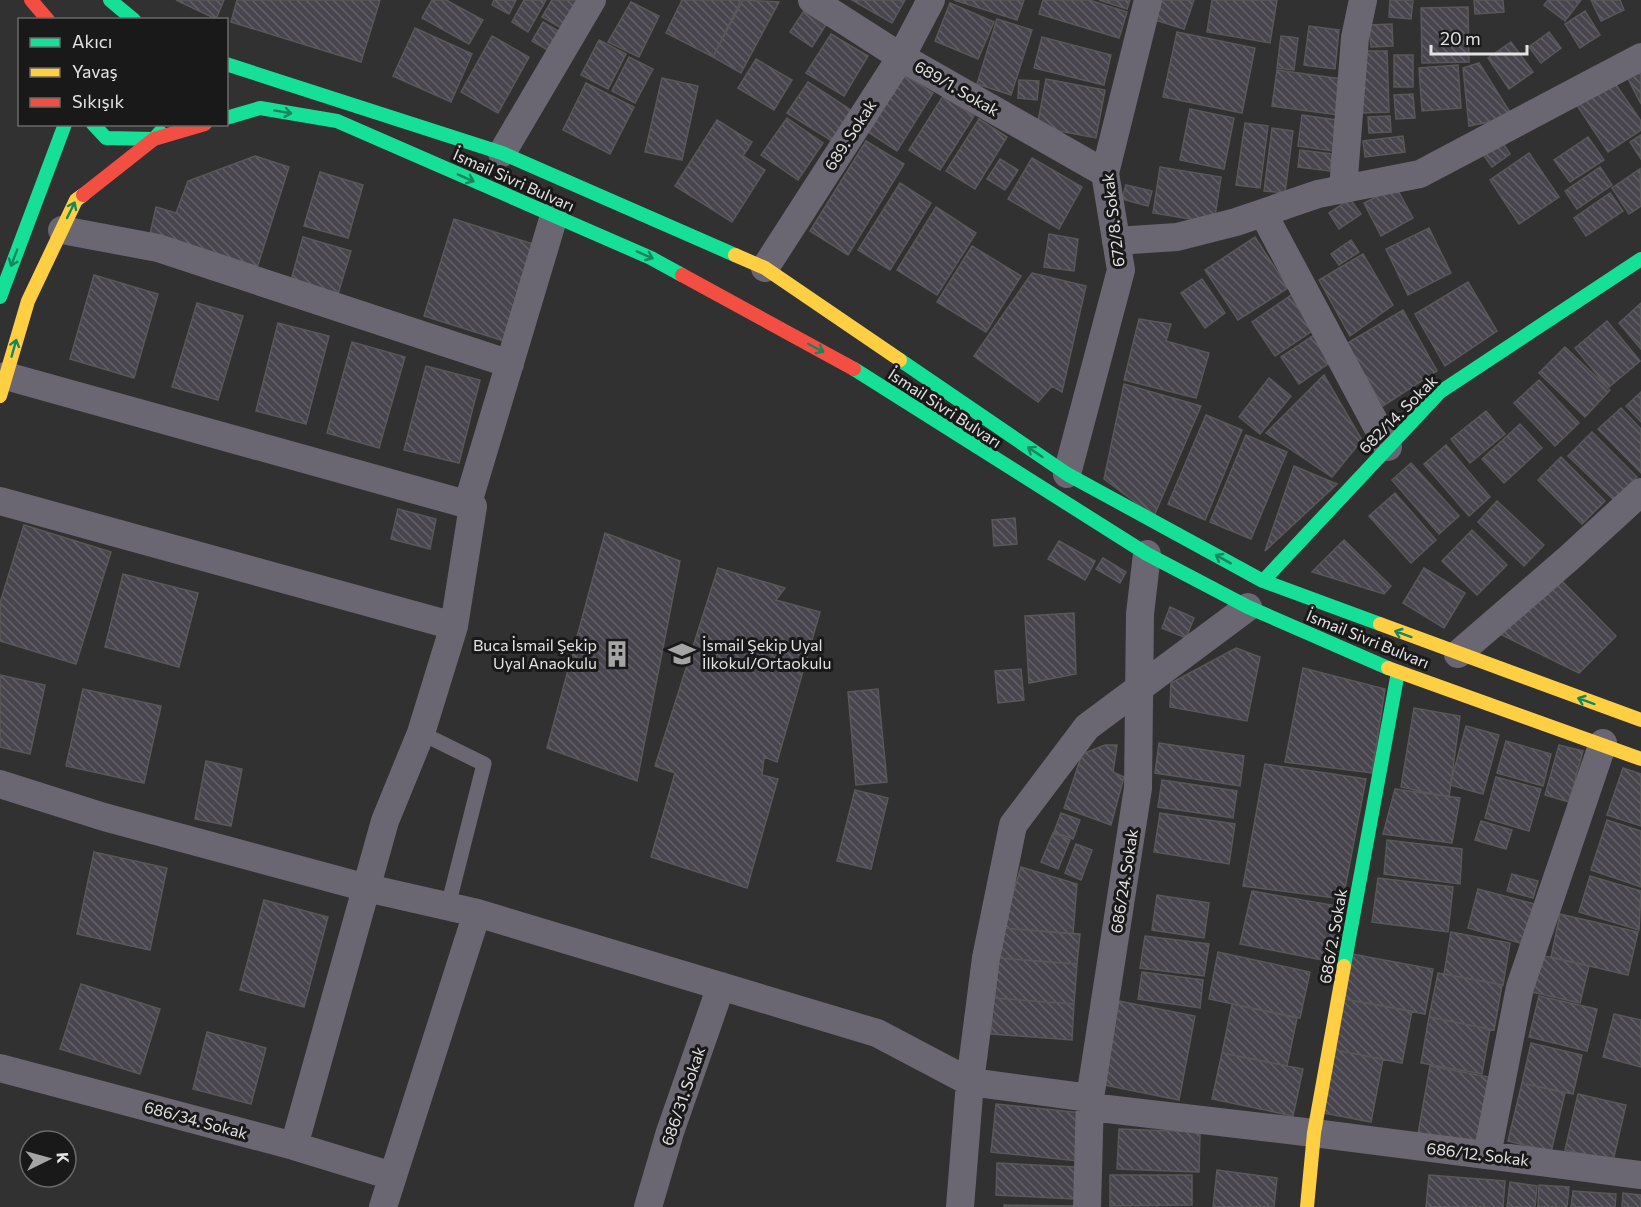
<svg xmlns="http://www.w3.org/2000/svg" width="1641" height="1207" viewBox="0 0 1641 1207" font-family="Commissioner,sans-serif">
<defs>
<pattern id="building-back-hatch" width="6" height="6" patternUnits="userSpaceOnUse" patternTransform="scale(1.5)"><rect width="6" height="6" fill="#48454e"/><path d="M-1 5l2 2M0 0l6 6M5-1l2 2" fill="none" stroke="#626067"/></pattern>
</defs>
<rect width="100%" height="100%" fill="#313132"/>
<path fill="url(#building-back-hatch)" stroke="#585859" stroke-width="1.5" d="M176,0H224L216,19Z
M237,0H380L361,62L231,22Z
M432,0H446L483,20L469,44L422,18Z
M494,0H516L509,14L492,5Z
M524,0H546L528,32L512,22Z
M552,0H586L568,32L542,17Z
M682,0H741L713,57L666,33Z
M743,0L779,2L741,73L713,57Z
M852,0H905L892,23Z
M954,0H1024L1017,20Z
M1043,0H1089L1127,12L1119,38L1039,14Z
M1099,0H1130L1127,9Z
M1161,0H1194L1184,29L1155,20Z
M1212,0H1277L1270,43L1207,32Z
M1390,0H1413L1411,19L1389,17Z
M1474,0H1503L1504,12L1475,14Z
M1548,0H1581L1565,21L1544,5Z
M1591,0H1620L1624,10L1601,21Z
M631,2L659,16L639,57L608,42Z
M950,3L994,22L978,59L935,41Z
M1468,7L1469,62L1422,63L1421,8Z
M805,9L827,23L812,47L790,32Z
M1585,11L1600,35L1580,48L1565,24Z
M997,19L1032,30L1011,95L977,84Z
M543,22L567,36L556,55L532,41Z
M1392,24L1393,46L1371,47L1369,25Z
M1309,26L1339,30L1335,69L1304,65Z
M415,28L472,54L451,102L393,76Z
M1177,32L1255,48L1242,113L1163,97Z
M1549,32L1561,48L1541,63L1529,47Z
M831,34L868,56L844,96L806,73Z
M492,36L529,57L498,113L461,92Z
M1281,36L1298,38L1294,70L1277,68Z
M1042,37L1111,55L1104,85L1034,68Z
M599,40L626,54L608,89L581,75Z
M1511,42L1533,72L1509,89L1488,58Z
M1360,51H1387L1389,112L1362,113Z
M1394,55H1413V87H1394Z
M629,57L653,69L635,103L612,91Z
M756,59L792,80L774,110L738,88Z
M1479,63L1513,117L1469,126L1463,68Z
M1458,65L1461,108L1422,111L1419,68Z
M1641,65V104L1625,73Z
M1277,70L1342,79L1338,115L1272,106Z
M904,75L933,93L897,151L868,132Z
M662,78L698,86L682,160L645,152Z
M1046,79L1105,90L1096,138L1037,127Z
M1612,79L1641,121V130L1608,152L1576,104Z
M1019,80L1039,81L1037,100L1018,98Z
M808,82L854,112L835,143L787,113Z
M586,83L634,107L610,154L563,130Z
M1413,94L1415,118L1396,119L1394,95Z
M943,96L974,116L940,170L909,150Z
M1190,109L1234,118L1224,169L1180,160Z
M1302,115L1337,120L1333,151L1298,146Z
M1390,116L1391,132L1369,133L1368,117Z
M787,118L823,143L798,180L761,155Z
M979,119L1007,137L975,189L946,171Z
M717,120L752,142L743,156L765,170L732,222L675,186Z
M1245,123L1268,126L1260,188L1236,185Z
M1272,128L1293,131L1285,193L1264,191Z
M1641,135V159L1630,142Z
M1403,136L1405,152L1365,157L1363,141Z
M1588,137L1604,160L1570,182L1554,160Z
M1501,140L1510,154L1492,167L1482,153Z
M866,141L904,164L848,255L810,231Z
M1300,150L1332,154L1330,171L1298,167Z
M1529,153L1559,197L1519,224L1490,180Z
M255,156L289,167L257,268L150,234L156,207L176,213L188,181Z
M1032,158L1082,187L1059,229L1008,199Z
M1000,159L1018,170L1005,190L987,179Z
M1160,167L1221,177L1214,223L1153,213Z
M1600,167L1612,185L1577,209L1565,191Z
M1640,169L1641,206L1629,214L1612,188Z
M320,172L363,185L348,238L304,226Z
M900,183L931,203L890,270L858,250Z
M1126,185L1152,191L1148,206L1122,199Z
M1396,187L1413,218L1381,236L1364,203Z
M1610,193L1623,211L1586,236L1574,218Z
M1350,199L1361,214L1339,229L1329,213Z
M936,207L976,233L937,295L897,270Z
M454,219L533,244L504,341L424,316Z
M1429,228L1451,273L1408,295L1386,249Z
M1049,234L1078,239L1074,271L1044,267Z
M303,237L351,251L338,294L291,280Z
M1255,237L1288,288L1238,320L1205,270Z
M1351,240L1359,252L1339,265L1331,254Z
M972,246L1021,276L986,332L937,302Z
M1363,254L1393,305L1350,336L1319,280Z
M1032,273L1086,286L1062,392L1052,386L1038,402L974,356Z
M94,275L158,294L134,378L70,359Z
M1202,279L1225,313L1205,328L1181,293Z
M1468,282L1497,331L1445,366L1415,314Z
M1294,293L1318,327L1275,356L1252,322Z
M197,303L243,316L218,400L172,387Z
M1641,303V349L1619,323Z
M1403,310L1437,371L1383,406L1346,344Z
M1139,319L1171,324L1166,341L1209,353L1196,398L1124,380Z
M1607,321L1640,361L1608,388L1575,348Z
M278,323L329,336L306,424L256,411Z
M1317,333L1335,359L1299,384L1281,357Z
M352,342L405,357L379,448L327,433Z
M1565,347L1610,390L1585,417L1539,373Z
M426,366L480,380L459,463L404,450Z
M1324,375L1362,440L1332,477L1266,433Z
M1269,378L1291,396L1260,434L1239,417Z
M1539,380L1579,423L1555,446L1514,403Z
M1124,384L1201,406L1154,516L1104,479Z
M1641,392V422L1626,406Z
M1621,408L1641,429V473L1598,429Z
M1486,411L1505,434L1470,463L1451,439Z
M1206,415L1242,430L1205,520L1168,504Z
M1520,424L1542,448L1504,483L1482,459Z
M1592,432L1637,477L1614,500L1568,456Z
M1246,435L1287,452L1251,539L1210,522Z
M1446,445L1490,497L1469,516L1424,464Z
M1561,457L1605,501L1582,524L1538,480Z
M1411,463L1459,516L1439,534L1392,480Z
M1294,466L1337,484L1265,551Z
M1395,493L1436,540L1411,563L1369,516Z
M1497,501L1544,545L1524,566L1478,522Z
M398,509L436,519L430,549L391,539Z
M1015,518L1017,544L994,546L992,520Z
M24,525L111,552L76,664L0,641V603Z
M1472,530L1507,565L1477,595L1442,561Z
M605,533L680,561L637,781L547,748Z
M1344,540L1391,586L1384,594L1312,572Z
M1059,541L1095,561L1085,580L1048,559Z
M1103,558L1126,572L1120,583L1096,569Z
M718,568L785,588L776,600L820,612L777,762L764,757L762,775L778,779L747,888L651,857L675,773L655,766Z
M1424,568L1465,593L1444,628L1403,603Z
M123,574L198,593L179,667L105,647Z
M1558,577L1616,636L1579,673L1496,632Z
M1170,607L1194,618L1186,638L1162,628Z
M1074,613L1076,674L1029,683L1025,616Z
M1236,648L1260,657L1247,721L1170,707L1171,683Z
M1303,668L1385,689L1372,773L1285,762Z
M1021,669L1024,700L998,703L995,671Z
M0,675L45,685L30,754L0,747Z
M83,689L161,706L144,783L66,766Z
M878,689L887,782L856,785L848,692Z
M1414,708L1460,716L1449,797L1401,787Z
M1466,726L1499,735L1483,794L1450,785Z
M1506,741L1551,754L1543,786L1497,773Z
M1159,743L1244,756L1240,786L1155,773Z
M1105,745H1117L1113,772L1124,777L1111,825L1064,808L1082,754Z
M1559,745L1583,751L1569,802L1545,795Z
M206,761L242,769L231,826L195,819Z
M1265,764L1366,779L1343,899L1243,886Z
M1623,768L1641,774V826L1607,815Z
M1496,777L1541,789L1529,831L1485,818Z
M1162,780L1237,791L1233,818L1158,807Z
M1395,789L1460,798L1452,843L1383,834Z
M855,790L888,798L871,869L837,861Z
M1061,813L1080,820L1073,839L1054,832Z
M1160,813L1235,824L1229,864L1154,852Z
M1607,820L1641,831V887L1591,870Z
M1481,821L1512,830L1506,849L1475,840Z
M1053,833L1070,840L1058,869L1041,862Z
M1387,840L1462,849L1460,884L1384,874Z
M1076,844L1092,850L1081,880L1065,873Z
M94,852L167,868L150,950L77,934Z
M1021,867L1077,884L1073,934L1003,928Z
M1512,874L1538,881L1533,898L1507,891Z
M1590,876L1641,891L1639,930L1579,912Z
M1378,878L1453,887L1448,932L1372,922Z
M1478,889L1538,905L1527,945L1468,928Z
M1252,891L1343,907L1333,962L1240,944Z
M1157,895L1209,903L1204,938L1152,930Z
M264,900L328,917L304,1007L240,990Z
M1560,914L1638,932L1628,975L1551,957Z
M1003,928L1080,934L1077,964L1000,958Z
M1451,932L1510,943L1503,985L1444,974Z
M1145,936L1209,944L1204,976L1140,968Z
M1218,952L1310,972L1300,1018L1209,999Z
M1352,954L1433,969L1425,1014L1344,999Z
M1535,954L1589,966L1580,1003L1527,991Z
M997,958L1077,964L1074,1004L994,998Z
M1142,972L1203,980L1200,1008L1138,999Z
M1438,973L1502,985L1494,1030L1429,1017Z
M81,984L160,1009L140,1074L60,1049Z
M1539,996L1597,1009L1587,1051L1529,1037Z
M993,998L1074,1004L1072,1040L991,1034Z
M1344,999L1412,1011L1402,1063L1335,1050Z
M1119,1001L1195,1016L1179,1100L1104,1085Z
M1232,1004L1297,1018L1287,1066L1222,1053Z
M1614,1014L1641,1020V1067L1603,1057Z
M1429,1017L1490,1029L1482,1074L1421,1063Z
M207,1032L266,1048L251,1104L193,1089Z
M1531,1043L1582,1055L1573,1094L1522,1083Z
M1335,1050L1383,1059L1371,1122L1323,1113Z
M1222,1053L1303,1069L1293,1116L1212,1099Z
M1430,1066L1489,1077L1477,1145L1418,1134Z
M1522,1083L1565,1093L1551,1152L1508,1141Z
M1578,1094L1626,1105L1613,1161L1565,1150Z
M996,1104L1083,1113L1078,1161L991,1152Z
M1119,1129L1200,1132L1199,1172L1117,1169Z
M997,1163L1076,1167L1074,1199L996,1195Z
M1217,1170L1277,1178L1274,1207H1213Z
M1110,1175H1192V1205L1110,1206Z
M1429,1175L1505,1181L1503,1207H1426Z
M1510,1182L1537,1186L1535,1207H1507Z
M1539,1185L1569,1187L1567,1207H1538Z
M1573,1191L1616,1194L1615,1207H1571Z
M1623,1193L1641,1195V1207H1622Z
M1004,1205L1081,1206V1207H1004Z"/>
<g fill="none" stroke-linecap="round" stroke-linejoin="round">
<path stroke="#6b6772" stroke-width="15" d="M421,733L484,764L448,906"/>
<path stroke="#6b6772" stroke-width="28" d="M812,0L901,57L1105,173
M502,153L592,0
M1343,189L1355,38L1363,0
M1263,213L1388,447
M62,230L158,248L510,364
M1116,241L1177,237L1236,222L1318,194L1420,174L1641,57
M765,268L901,57L931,0
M6,376L473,506L454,626
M1067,474L1121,270L1105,173L1148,0
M0,501L454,626L421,733L385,821L294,1146
M467,506L554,216
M1458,654L1569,558L1641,492
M0,784L104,817L367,888L477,913L877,1033L970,1082L1090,1098
M0,1068L294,1146L392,1176
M1090,1107L1314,1133L1641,1175
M1487,1155L1520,987L1603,743
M383,1207L477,913
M648,1207L670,1132L721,986
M960,1207L970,1082L986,958L1013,825L1087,727L1248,607
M1087,1207L1090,1098L1138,788L1140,614L1147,554"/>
<path stroke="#16e098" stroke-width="14" d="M110,0L134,20
M226,64L502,153L735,255
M226,118L260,108L337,121L651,258L682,275
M93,124L106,138L154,139L160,132
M0,297L65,124
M900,360L1067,474L1263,581L1380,624
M854,369L1147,554L1248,607L1388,668
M1263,581L1440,392L1641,259
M1344,966L1398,672"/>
<path stroke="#ffcf43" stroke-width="14" d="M735,255L765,268L900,360
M0,396L28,301L76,200L83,195
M1380,624L1641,720
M1388,668L1641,759
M1307,1207L1314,1133L1344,966"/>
<path stroke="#f24e42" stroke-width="14" d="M31,0L48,20
M83,195L154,139L205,124
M682,275L854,369"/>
</g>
<defs><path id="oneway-shaft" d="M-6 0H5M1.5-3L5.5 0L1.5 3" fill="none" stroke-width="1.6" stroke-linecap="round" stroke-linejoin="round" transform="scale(1.5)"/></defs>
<g stroke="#17865f">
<use href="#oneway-shaft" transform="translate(283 112) rotate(10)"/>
<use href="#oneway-shaft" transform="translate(466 178) rotate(24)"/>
<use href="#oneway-shaft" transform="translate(71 210) rotate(-64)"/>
<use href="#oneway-shaft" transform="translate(645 255) rotate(24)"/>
<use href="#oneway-shaft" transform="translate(14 258) rotate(111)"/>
<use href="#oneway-shaft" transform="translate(14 348) rotate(-74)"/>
<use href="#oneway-shaft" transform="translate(816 348) rotate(28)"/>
<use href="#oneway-shaft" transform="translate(1035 452) rotate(-146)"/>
<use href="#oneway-shaft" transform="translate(1223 559) rotate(-151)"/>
<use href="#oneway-shaft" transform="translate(1403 634) rotate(-160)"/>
<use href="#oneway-shaft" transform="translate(1586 701) rotate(-160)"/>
</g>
<defs>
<symbol id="building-bare" viewBox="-9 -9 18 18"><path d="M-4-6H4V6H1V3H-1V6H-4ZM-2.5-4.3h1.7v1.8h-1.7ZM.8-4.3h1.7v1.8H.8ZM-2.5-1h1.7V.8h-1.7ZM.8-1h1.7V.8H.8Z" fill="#a5a5a6" stroke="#19191a" stroke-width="2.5" paint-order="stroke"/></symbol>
<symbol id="school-bare" viewBox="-9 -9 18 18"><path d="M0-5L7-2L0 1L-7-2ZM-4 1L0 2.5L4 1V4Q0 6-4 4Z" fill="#a5a5a6" stroke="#19191a" stroke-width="2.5" paint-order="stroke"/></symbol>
</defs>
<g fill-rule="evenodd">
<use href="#building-bare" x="598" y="635" width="38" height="38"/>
<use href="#school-bare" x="663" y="635" width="38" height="38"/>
</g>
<g text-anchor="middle" stroke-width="6" stroke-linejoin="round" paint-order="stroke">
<g font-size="16" fill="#e3e3e4" stroke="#19191a">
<text transform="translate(957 88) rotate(30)" y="6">689/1. Sokak</text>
<text transform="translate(850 135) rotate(-57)" y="6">689. Sokak</text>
<text transform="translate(514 180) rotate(24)" y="6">İsmail Sivri Bulvarı</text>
<text transform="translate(1113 220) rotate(-97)" y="6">672/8. Sokak</text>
<text transform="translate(945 408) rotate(33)" y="6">İsmail Sivri Bulvarı</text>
<text transform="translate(1398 414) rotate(-45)" y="6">682/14. Sokak</text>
<text transform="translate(1368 639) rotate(22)" y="6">İsmail Sivri Bulvarı</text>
<text transform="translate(1124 881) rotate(-81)" y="6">686/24. Sokak</text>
<text transform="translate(1333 936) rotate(-80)" y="6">686/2. Sokak</text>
<text transform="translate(683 1096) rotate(-71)" y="6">686/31. Sokak</text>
<text transform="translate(196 1120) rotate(15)" y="6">686/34. Sokak</text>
<text transform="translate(1478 1154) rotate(7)" y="6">686/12. Sokak</text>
</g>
<g font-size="16" fill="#e3e3e4" stroke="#19191a" text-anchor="end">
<text x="597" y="651">Buca İsmail Şekip<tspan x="597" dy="18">Uyal Anaokulu</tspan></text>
<text x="702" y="651" text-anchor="start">İsmail Şekip Uyal<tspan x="702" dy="18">İlkokul/Ortaokulu</tspan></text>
</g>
</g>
<rect x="18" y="18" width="210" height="108" fill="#19191a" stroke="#6a6a6b" stroke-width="1.5"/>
<rect x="30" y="38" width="30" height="9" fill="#16e098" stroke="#6a6a6b" stroke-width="1.5"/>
<text x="72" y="48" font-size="18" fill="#e3e3e4">Akıcı</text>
<rect x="30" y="68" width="30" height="9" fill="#ffcf43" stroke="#6a6a6b" stroke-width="1.5"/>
<text x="72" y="78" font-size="18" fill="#e3e3e4">Yavaş</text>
<rect x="30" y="98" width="30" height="9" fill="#f24e42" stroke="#6a6a6b" stroke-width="1.5"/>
<text x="72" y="108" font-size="18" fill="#e3e3e4">Sıkışık</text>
<g transform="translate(48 1159) rotate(85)"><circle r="28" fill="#19191a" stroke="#6a6a6b" stroke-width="1.5"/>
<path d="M0-4.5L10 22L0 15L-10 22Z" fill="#a5a5a6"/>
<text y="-9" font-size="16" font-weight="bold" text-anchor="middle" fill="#e3e3e4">K</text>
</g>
<path d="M1431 45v9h96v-9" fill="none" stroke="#e3e3e4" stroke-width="3"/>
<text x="1440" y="45" font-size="18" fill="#e3e3e4" stroke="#19191a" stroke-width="4.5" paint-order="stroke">20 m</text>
</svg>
